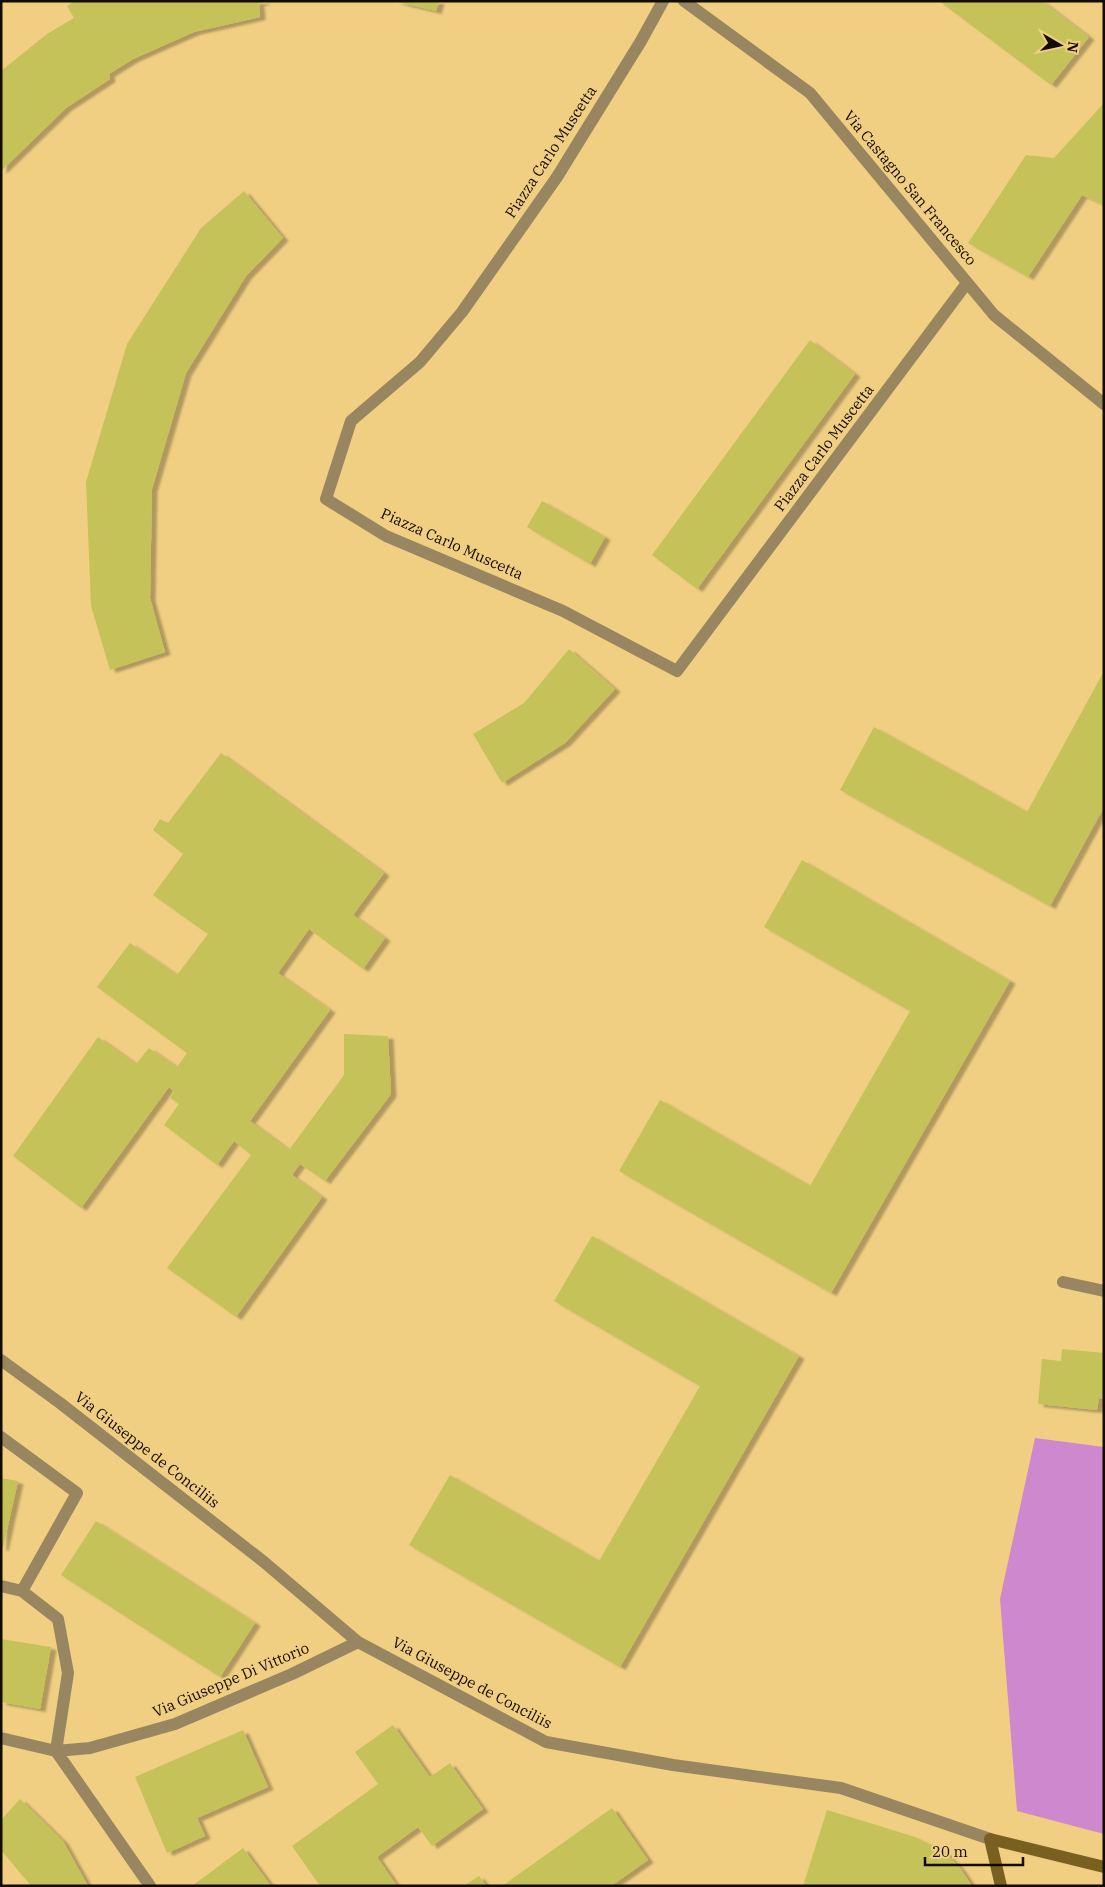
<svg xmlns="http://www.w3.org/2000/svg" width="1105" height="1887" viewBox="0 0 1105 1887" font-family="'IBM Plex Serif',serif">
<defs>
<filter id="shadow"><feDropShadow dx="5.5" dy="3" stdDeviation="1" flood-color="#0004"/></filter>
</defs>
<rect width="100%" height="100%" fill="#f0cf82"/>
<path fill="#ce88ce" d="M1035,1438L1104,1447V1834L1017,1811L1000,1599Z"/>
<path fill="#c6c25a" filter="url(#shadow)" d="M75,1H264L265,2L259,3L260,17L194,32L133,59L109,74L110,79L66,108L1,171V71L47,34L74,18L67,6Z
M394,1H439L436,11Z
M939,1H1042L1089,37L1051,85Z
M1104,103V205L1082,195L1028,277L968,243L1026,155L1054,158Z
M244,191L283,238L246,276L186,373L152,489L150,598L165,652L110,670L91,606L86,482L127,344L201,228Z
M810,340L855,374L697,589L652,555Z
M542,501L605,537L590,564L527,527Z
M569,649L615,689L565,743L502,783L473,734L524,703Z
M1104,671V807L1050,906L840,790L874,727L1027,812Z
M221,753L384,873L353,915L385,938L363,969L309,929L278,973L330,1010L250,1121L289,1150L344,1075V1034L388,1036L391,1094L325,1181L300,1164L292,1175L322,1197L236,1317L167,1268L251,1155L234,1141L217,1165L164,1125L179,1104L170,1098L174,1092L169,1087L81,1208L13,1156L98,1037L136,1064L149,1048L177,1067L187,1053L97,987L130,943L177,975L208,934L153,895L183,854L153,830L160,819L168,823Z
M802,860L1010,981L831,1293L619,1171L660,1100L810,1186L910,1011L764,927Z
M592,1236L799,1356L620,1667L409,1545L450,1475L599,1561L700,1386L554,1301Z
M1062,1349L1104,1353V1399L1099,1398L1097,1410L1038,1404L1042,1359L1061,1361Z
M1,1478L18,1481L3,1548H1Z
M96,1521L255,1623L220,1677L61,1575Z
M1,1639L51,1647L40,1709L1,1702Z
M393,1725L430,1777L450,1763L483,1809L432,1846L418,1827L377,1857L397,1886H320L292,1846L378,1784L355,1752Z
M243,1730L268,1787L197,1818L205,1836L167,1853L135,1777Z
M20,1799L63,1841L88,1886H31L1,1850V1820Z
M612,1808L648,1860L611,1886H502Z
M827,1810L915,1837L945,1852L960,1868L972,1886H803Z
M243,1848L271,1886H192Z
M479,1876L486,1886H464Z"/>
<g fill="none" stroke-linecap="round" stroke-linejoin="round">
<path stroke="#978660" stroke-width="12" d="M663,1L641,41L557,177L462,312L420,362L351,421L326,499L386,536L563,611L677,671L967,283
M684,1L810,93L994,315L1104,404
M1063,1282L1104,1291
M1,1360L60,1403L264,1562L358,1642L546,1742L673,1765L841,1788L990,1839
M1,1437L77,1493L22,1591
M1,1586L22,1591L58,1619L68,1673L56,1751L1,1738
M150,1886L56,1751L90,1748L175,1724L292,1674L358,1642"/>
<path stroke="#796021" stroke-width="12" d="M1001,1886L990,1839L1104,1867"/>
</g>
<g text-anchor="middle" stroke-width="4" stroke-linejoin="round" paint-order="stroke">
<g font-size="15" fill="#130a00" stroke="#f0cf82">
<text transform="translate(551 152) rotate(-57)" y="5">Piazza Carlo Muscetta</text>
<text transform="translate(910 188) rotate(50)" y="5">Via Castagno San Francesco</text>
<text transform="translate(824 448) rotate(-53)" y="5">Piazza Carlo Muscetta</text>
<text transform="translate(452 544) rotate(24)" y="5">Piazza Carlo Muscetta</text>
<text transform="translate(147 1450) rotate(38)" y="5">Via Giuseppe de Conciliis</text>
<text transform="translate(231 1680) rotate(-23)" y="5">Via Giuseppe Di Vittorio</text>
<text transform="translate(472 1683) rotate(28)" y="5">Via Giuseppe de Conciliis</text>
</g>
</g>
<rect width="1105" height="1887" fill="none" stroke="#130a00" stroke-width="5"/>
<g transform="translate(1060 45) rotate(99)" stroke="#f0cf82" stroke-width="4" paint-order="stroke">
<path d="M0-4L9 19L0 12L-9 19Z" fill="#130a00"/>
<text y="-8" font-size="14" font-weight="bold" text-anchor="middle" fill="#130a00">N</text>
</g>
<path d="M925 1857v8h98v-8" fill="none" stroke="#130a00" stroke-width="2.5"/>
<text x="932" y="1857" font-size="15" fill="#130a00" stroke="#f0cf82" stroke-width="4" paint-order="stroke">20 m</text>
</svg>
